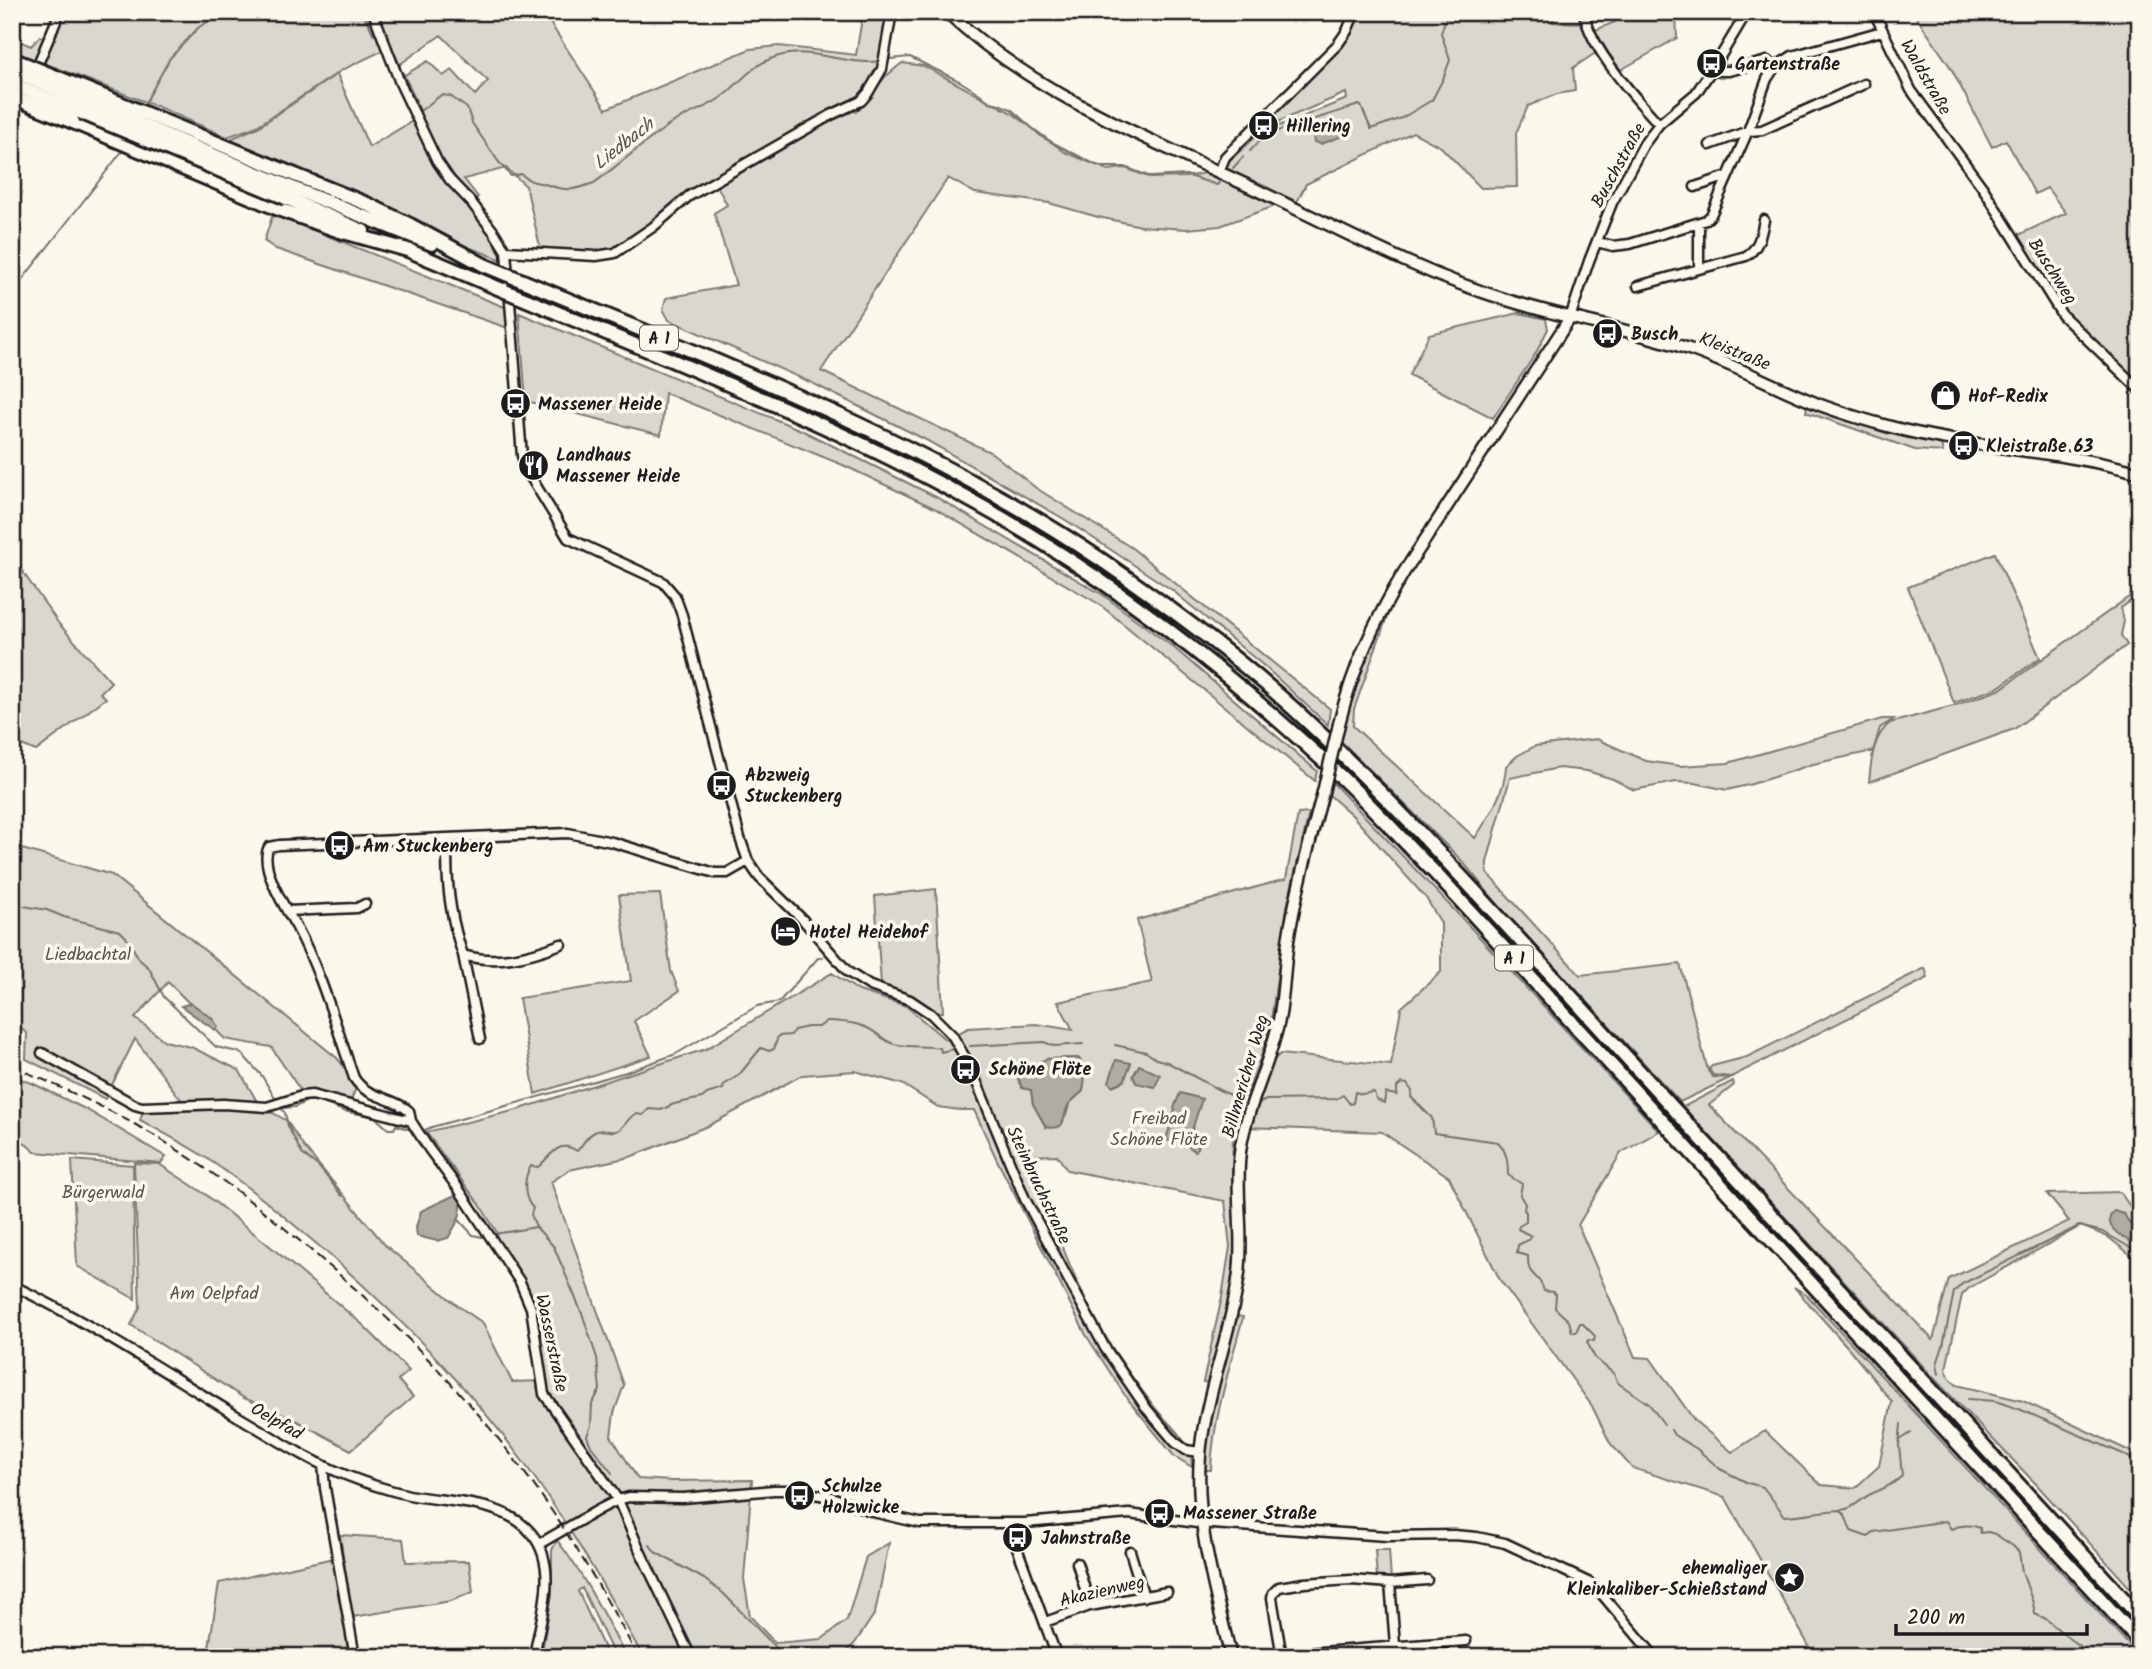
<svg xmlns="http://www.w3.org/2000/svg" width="2152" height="1669" viewBox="0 0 2152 1669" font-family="Kalam,sans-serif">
<rect width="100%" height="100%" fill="#fbf7ec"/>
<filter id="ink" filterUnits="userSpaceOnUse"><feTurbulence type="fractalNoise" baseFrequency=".0143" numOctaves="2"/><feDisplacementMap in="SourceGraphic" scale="14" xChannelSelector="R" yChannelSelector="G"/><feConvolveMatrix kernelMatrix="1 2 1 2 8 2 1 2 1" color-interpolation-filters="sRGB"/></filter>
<g filter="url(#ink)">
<path fill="#dad7ce" stroke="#7b7a75" stroke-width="2" fill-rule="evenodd" d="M63,12H370L384,50L342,70L257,126L227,137L156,106L41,62Z
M376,12H543L606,109L750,49L779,46L856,55L863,12H892L885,60L868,93L712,182L626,245L605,253L541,251L526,186L506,168L464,179L478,197L473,201L445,171L400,78L428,61L443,76L452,70L475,95L488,81L441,35L396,67Z
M1358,12H1553V22L1585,23L1600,50L1573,68L1575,91L1557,94L1528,106L1516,133L1517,187L1481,188L1441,147L1413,132L1306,184L1297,202L1226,168L1227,163L1259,134L1347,99L1346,93L1268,126L1264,122L1345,41Z
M1612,12H1676L1677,38L1617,72L1593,31L1615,22Z
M1913,12H2140V387L2063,315L2014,237L2066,213L2047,188L2035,194L2006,140L1992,147L1951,68Z
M40,36L45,39L36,61L12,52V38L31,46Z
M902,63L924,66L1012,113L1065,152L1108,170L1125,168L1151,178L1186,177L1205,173L1275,206L1220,226L1186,229L1141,226L1098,217L1049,203L975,193L948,178L821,371L992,453L1036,488L1132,548L1330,709L1328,725L1264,666L1172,590L1064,519L926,440L812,383L669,320L663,309L666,298L736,285L714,213L727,205L716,184L851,109L856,112L885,77Z
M337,74L369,147L416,119L435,162L498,241L505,261L450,240L412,220L228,140L258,127Z
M273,214L507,308L508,328L276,249L264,241Z
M519,313L801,430L936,497L1103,595L1173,647L1317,771L1315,781L1099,604L934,508L843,465L665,393L661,435L526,401Z
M1519,313L1546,319L1548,329L1536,353L1493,418L1409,375L1429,334Z
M1807,406L1886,433L1941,444L1943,452L1915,450L1806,412Z
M12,542L20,568L59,624L111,682L100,693L106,698L36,751L12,741Z
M1995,553L2040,658L1997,688L1954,703L1908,587Z
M2140,589V594L2121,608L2124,621L2121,635L2127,645L2014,729L1869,782C1871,761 1873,736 1890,723L1953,706L1999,690Z
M1383,612L1388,614L1354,709L1353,726L1475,838C1489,817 1505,792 1506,766L1517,756L1535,746L1597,739L1646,761L1680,766L1728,763L1882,719H1894L1880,728L1873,751L1813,764L1752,784L1727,790L1695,783L1676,782L1634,790L1613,779L1587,771L1559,768L1510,778L1487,862V873L1580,975L1680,964L1708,1071L1713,1077L1730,1078L1680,1102L1499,906L1462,861L1340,740L1349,699Z
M1332,782L1457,913L1659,1131L1621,1153L1578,1225L1635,1357L1650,1358L1695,1421L1732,1452L1765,1431L1821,1485L1855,1488L1879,1466L1892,1402L1851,1351L1794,1287L1807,1295L2140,1657H1811L1814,1655L1725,1497L1632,1468L1610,1443L1592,1406L1500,1280L1449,1177L1382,1132L1245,1127L1266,1067L1280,1054L1391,1065L1401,1008L1441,972V923L1426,898L1352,815L1329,795Z
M1309,813L1287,907L1272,1014L1262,1054L1242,1105L1233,1137L1232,1178L1236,1246L1229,1298L1208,1383L1203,1382L1222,1297L1230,1247L1225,1201L1067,1170L1057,1155L1026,1156C1056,1229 1081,1306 1127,1370C1136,1382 1144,1394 1153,1405C1167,1424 1193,1441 1192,1467L1174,1456L1126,1397L1086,1335L997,1160L974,1110H960L938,1107L902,1084L855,1071L802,1075L710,1125L630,1157L569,1170L551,1182L624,1385L614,1413L611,1436L638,1479L672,1481L752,1480L744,1579L750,1616L775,1643L822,1639L847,1620L866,1557L889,1543L875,1613L855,1643L841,1657H697L693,1650L681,1657H643C607,1590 569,1524 524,1463C467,1385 398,1315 325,1251C285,1217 244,1182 200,1154C181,1142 160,1131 140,1120L143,1112L188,1109L135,1039L105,1099L26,1059L27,1033L12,1023V846L112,875L337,1058L354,1078L352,1081L356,1088L351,1100L303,1094L271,1047L225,1039L168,982L135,1018L165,1041L191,1047L239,1070L263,1112L273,1113L287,1121L303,1146L385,1245L458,1306L483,1323L512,1382L543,1381C544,1357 540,1319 532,1296C524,1274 507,1255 494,1236L498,1234L480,1205L426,1132L517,1110L706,1049L832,973L859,991L906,1006L946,1040L968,1028L1036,1024L1073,1030L1058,1002L1152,982L1137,920L1286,879L1298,814ZM1078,1058C1087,1065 1084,1080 1083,1091L1070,1103L1066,1115L1046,1127L1033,1104L1031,1090L1022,1088L1016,1074L1040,1064L1046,1059Z
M936,889L943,1012H935L908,995L881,985L875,896Z
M660,894L671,971L679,991L634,1021L651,1056L535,1094L519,998L631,981L619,895Z
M1925,968L1928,978L1731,1077L1713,1075L1709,1069L1712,1066L1747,1057Z
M12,1076L32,1083L87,1110L166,1157L161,1163L35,1152L12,1132Z
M1733,1081L1734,1085L1709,1105L1933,1340L1949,1279L2069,1221L2047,1194L2120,1192L2140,1221V1262L2108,1237L2081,1226L1969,1288L1962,1295L1946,1369L1950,1379L1957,1385L2023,1401L2140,1456V1599L2038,1486L1947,1392L1683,1107Z
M72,1160L133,1165L135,1299L77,1266Z
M134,1163L159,1164L205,1194L271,1247L363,1325L409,1371L398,1380L413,1397L351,1450L295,1420L244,1398L131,1325L140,1307Z
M1235,1316L1243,1317C1230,1367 1213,1418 1211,1470H1204C1207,1417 1221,1367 1235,1316Z
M340,1535L403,1539L406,1562L469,1561L473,1592L451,1601L352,1617Z
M557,1540C584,1575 605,1617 626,1657H615L582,1588L578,1591L608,1657H541L552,1594V1550Z
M1375,1550H1389L1391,1580L1377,1578Z
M334,1558L352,1657H198L197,1650L209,1648L219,1583Z"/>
<path fill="#afaca5" stroke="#74726e" stroke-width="2" d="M1342,123H1347L1349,126L1348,134L1321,144L1314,142L1313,136L1316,133Z
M191,1003L212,1018L218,1027L215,1030L181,1006Z
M1078,1058C1087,1065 1085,1081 1083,1091C1079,1095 1073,1099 1070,1103C1060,1115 1070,1132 1046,1127L1033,1104L1031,1090L1022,1088L1016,1071L1018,1069L1033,1066L1046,1059Z
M1116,1060L1131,1063L1124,1081L1112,1086L1109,1082Z
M1139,1065L1160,1075L1155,1087L1136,1083L1133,1076Z
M1180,1093L1202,1099L1192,1130L1203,1139L1195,1151L1186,1145L1166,1140L1175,1109L1174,1108Z
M457,1194C467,1209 456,1225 448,1238L437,1241L417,1236L416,1227L421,1211Z
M2114,1211L2124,1214L2130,1224L2140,1231V1245C2126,1241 2099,1226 2114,1211Z"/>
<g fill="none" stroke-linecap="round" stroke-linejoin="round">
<path stroke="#74726e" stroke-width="2" d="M363,12L374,35
M385,31L400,66
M890,59L910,57L961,82L980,94L989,102L996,103L1011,109L1042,137L1096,165L1104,167H1125L1151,177L1186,175L1217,185L1219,183
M403,73L416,101
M418,106L420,111L441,95L450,96L467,108L472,123L498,161L511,176L521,174C533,184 535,181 548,185C568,192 574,190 594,183C620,164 644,142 671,124C686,113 707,109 723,96C744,79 755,61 783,55C814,48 849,66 879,61
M143,107L170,58L199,27L224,12
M1250,151L1265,135L1359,105L1361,106L1371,129L1402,118L1432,100L1443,79L1450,60L1441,33L1448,12
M1233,168L1243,157
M12,293L123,150
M12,904L47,910L64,917L120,931L126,937L140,960L149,968L164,997L216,1047L238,1052L243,1055L262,1076L276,1100
M823,957L818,958L779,1002L757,1006L676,1054L626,1072L432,1127L423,1131L470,1196L493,1232L495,1234L536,1227L531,1214L533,1208C523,1198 523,1178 531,1166L538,1167C552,1155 558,1139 577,1151C583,1145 587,1134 597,1131C604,1128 612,1134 619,1130C625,1126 628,1118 635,1114L643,1115L649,1109L661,1110L674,1104L702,1098L707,1094L723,1089L724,1085L739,1075L761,1048L769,1051L774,1049L778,1036L791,1035L794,1030L808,1027H819L827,1021H831C842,1022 854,1022 865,1027C876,1031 882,1040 894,1044C911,1048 926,1045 940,1048L941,1052L953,1049L957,1054
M1115,1045L1146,1052L1156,1059L1167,1062L1221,1091L1244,1100
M970,1046L1044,1042L1054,1046L1083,1044
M1260,1103L1266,1100L1336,1099L1343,1095L1350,1104L1353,1103L1355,1092L1362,1094L1374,1092L1376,1099L1384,1103L1386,1093L1397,1095V1087L1402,1083L1407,1084L1412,1091L1411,1097L1432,1118L1434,1133L1498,1142C1507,1151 1508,1163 1508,1175L1522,1184L1520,1195L1525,1204L1524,1210L1526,1212V1222L1519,1226L1518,1229L1531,1236L1530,1239L1518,1245L1517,1253L1528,1256C1528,1260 1528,1264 1529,1267C1531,1277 1540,1275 1544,1291L1553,1292L1556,1295L1555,1308L1569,1321L1572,1332H1576L1580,1323H1582L1595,1336L1594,1341L1588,1340L1587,1342L1595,1358L1614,1374L1618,1383L1649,1404L1664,1424
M281,1108L285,1113L288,1126L302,1154L318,1166L342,1196
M281,1108L295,1107L307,1101H319L343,1111L375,1117L388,1129H394L396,1125L411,1130
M459,1220L473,1235L482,1237
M537,1228L554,1247L583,1316L597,1358L600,1390L592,1404L591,1425L587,1436L591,1446L612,1473
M1939,1374L1937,1364L1943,1346L1954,1292L1962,1284L2079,1226L2103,1232L2140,1253
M1968,1399L1995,1401L2019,1409L2121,1453L2140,1464
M1671,1430L1674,1435L1697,1449L1720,1469L1748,1483L1763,1487L1785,1516C1804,1515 1821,1511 1840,1510L1845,1515L1851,1531L1868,1537L1873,1532L1946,1521L1951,1529C1961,1525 1970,1524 1980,1528V1533L1988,1532L1995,1534L2013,1546L2019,1552L2022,1572L2033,1603L2035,1614L2046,1619L2071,1640L2096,1657
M1900,1440L1911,1433
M1840,1510C1853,1510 1860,1499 1871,1494C1882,1489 1893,1485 1902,1476L1899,1445L1901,1424
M650,1545L655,1552L704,1579L723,1593L785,1657"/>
<defs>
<path id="minor" d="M373,12L400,83L437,161L450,180L471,202L494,232L506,251L522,456L527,471L568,538L663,582L675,596L682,615L740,838L748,861L759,877L803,920L848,972L870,986L910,1000L931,1014L952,1035L970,1066L1025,1199L1105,1348L1147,1409L1175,1442L1186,1450L1200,1452
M1584,12C1589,47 1635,98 1659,124
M1874,12L1911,90L1983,188L2062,315L2140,390
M35,71L60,12
M1712,71H1729L1767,61L1775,67
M12,117L22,98
M1710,145L1748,131L1762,130L1864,84
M1219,172L1225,157L1338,44L1347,31L1355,12
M1695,187L1728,176
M1597,242L1613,246L1630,244L1706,220L1711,215L1748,131L1767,79L1775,67L1792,56L1882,31
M506,251L596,256L615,253L653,227L689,196L831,115L861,101L868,93L882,69L892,12
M1699,269L1746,256C1759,248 1761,235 1764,220
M1638,286L1699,269V223
M1570,318L1589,261L1612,203L1644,144L1659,124L1696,93L1717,62L1747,12
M448,838C445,878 450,917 463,955C496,965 530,956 561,944
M287,911L357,908L365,904
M463,955L480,1039
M42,1053L135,1105L142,1107L223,1104L267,1107L302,1096L312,1095L411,1121
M12,1285C89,1322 164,1372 237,1416C273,1437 309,1461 348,1476C368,1484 388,1490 409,1495C449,1503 505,1500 532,1534C560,1569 540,1618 534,1657
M323,1465L325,1488L355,1657
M1008,1523L1057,1657
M539,1544L600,1509L618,1500L629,1497L683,1498L774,1490H792L831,1497L877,1513L920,1523H1025L1129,1514L1197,1523L1387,1536L1454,1535L1477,1537L1505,1543L1590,1583L1600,1592L1655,1657
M1130,1551L1144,1597
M1077,1563L1090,1606
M1390,1583L1396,1657
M1045,1622L1090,1606L1167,1592
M1282,1655L1466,1641
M691,1657L641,1553L618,1500L544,1394L531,1308L520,1282L458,1188L429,1149L411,1121L409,1111C392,1096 367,1099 354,1078C336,1027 322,974 296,926C286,909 258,866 269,847L279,845L568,833L612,842L715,873H727L748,861
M1282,1657L1272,1598L1273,1593L1279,1587L1304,1583L1351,1580L1390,1583L1427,1580"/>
<path id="major" d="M947,12C1036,96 1153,140 1261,192C1341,230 1420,273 1504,299C1566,319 1631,329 1692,350C1737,366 1779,389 1823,406C1845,414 1868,421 1891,427C1973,449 2058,449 2140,473
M1339,724C1353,666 1374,623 1404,572L1570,318
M1231,1657C1214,1586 1191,1511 1202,1438C1210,1382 1232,1329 1239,1273C1244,1233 1235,1192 1240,1152C1246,1106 1270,1065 1279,1020C1284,994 1284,968 1288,941C1296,891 1310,841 1323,792"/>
<path id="highway" d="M12,59L27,65
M12,71L22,75
M73,122L281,210L340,231L411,251
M295,175L367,204L410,225L484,265
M290,187L432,244
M286,198L363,231
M405,249L505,291
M523,281C720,363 922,439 1100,559C1167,605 1234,654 1294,709C1418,823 1528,950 1641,1073C1807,1254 1974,1435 2140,1617
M527,300C701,373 879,441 1040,541C1148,608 1247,689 1340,776C1373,807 1403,841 1435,873L2140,1642"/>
</defs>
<use href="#minor" stroke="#1c1c1c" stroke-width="13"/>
<use href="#major" stroke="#1c1c1c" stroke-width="15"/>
<use href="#highway" stroke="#1c1c1c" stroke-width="18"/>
<use href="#minor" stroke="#fbf7ec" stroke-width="8"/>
<use href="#major" stroke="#fbf7ec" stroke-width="10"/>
<use href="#highway" stroke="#fbf7ec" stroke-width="12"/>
<path stroke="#1c1c1c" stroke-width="2" stroke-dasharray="10 5" stroke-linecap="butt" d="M12,1066C54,1084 96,1103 136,1125C202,1162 263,1209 320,1258C394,1321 463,1390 521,1468C566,1527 603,1591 638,1657"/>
<defs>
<path id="major-bridge" d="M1323,792L1339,724"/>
<path id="highway-bridge" d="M27,65L295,175
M22,75L290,187
M17,86L286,198
M12,97L73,122
M484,265L523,281
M505,291L527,300"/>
</defs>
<use href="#major-bridge" stroke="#1c1c1c" stroke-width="15" stroke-linecap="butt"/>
<use href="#highway-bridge" stroke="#1c1c1c" stroke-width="18" stroke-linecap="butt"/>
<use href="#major-bridge" stroke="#fbf7ec" stroke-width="10"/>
<use href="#highway-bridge" stroke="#fbf7ec" stroke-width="12"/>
</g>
</g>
<defs>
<symbol id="bus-disc" viewBox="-11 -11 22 22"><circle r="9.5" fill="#1c1c1c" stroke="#fbf7ec"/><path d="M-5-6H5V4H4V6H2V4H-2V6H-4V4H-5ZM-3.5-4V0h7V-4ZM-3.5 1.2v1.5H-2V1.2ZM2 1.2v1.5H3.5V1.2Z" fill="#fff"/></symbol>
<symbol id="shop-disc" viewBox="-11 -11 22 22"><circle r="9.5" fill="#1c1c1c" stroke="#fbf7ec"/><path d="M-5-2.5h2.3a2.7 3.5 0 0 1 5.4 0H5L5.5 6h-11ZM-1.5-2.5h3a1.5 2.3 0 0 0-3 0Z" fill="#fff"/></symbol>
<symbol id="restaurant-disc" viewBox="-11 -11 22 22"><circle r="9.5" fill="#1c1c1c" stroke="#fbf7ec"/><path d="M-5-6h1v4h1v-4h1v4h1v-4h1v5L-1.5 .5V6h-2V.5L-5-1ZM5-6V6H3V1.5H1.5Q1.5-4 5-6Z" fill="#fff"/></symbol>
<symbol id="hotel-disc" viewBox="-11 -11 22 22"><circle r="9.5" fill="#1c1c1c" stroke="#fbf7ec"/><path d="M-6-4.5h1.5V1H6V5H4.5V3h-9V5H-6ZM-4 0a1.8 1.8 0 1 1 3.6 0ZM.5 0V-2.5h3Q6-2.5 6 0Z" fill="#fff"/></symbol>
<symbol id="sight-disc" viewBox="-11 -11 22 22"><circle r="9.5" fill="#1c1c1c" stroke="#fbf7ec"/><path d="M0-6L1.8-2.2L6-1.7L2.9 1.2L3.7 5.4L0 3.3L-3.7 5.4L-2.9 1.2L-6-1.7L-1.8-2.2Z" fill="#fff"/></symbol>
</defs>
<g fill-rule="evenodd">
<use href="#bus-disc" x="1694" y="46" width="35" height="35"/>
<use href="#bus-disc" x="1246" y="108" width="35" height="35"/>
<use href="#bus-disc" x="1590" y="316" width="35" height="35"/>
<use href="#shop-disc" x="1928" y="378" width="35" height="35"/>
<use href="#bus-disc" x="498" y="386" width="35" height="35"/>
<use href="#bus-disc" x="1946" y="428" width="35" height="35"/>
<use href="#restaurant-disc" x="516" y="448" width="35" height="35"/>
<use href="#bus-disc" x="704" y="768" width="35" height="35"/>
<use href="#bus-disc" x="322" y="828" width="35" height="35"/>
<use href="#hotel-disc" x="768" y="914" width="35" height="35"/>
<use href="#bus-disc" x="948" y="1052" width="35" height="35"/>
<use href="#bus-disc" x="782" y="1478" width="35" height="35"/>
<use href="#bus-disc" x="1142" y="1496" width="35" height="35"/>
<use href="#bus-disc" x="1000" y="1520" width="35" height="35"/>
<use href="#sight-disc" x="1772" y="1560" width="35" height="35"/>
</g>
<g text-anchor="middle" stroke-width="7" stroke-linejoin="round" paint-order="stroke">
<g fill="#fbf7ec" stroke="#5f5e5a" stroke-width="2">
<rect x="640" y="325.5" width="38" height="25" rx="5"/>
<rect x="1495" y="945.5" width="38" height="25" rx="5"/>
</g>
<g font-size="16" font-weight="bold" fill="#1c1c1c">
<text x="659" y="344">A 1</text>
<text x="1514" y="964">A 1</text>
</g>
<g font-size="18" font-weight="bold" fill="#1c1c1c" stroke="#fbf7ec" text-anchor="start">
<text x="1735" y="70">Gartenstraße</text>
<text x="1286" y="132">Hillering</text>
<text x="1631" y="340">Busch</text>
<text x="1968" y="402">Hof-Redix</text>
<text x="538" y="410">Massener Heide</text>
<text x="1986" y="452">Kleistraße 63</text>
<text x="556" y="461">Landhaus<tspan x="556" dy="21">Massener Heide</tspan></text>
<text x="745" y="781">Abzweig<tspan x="745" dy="21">Stuckenberg</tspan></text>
<text x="363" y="852">Am Stuckenberg</text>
<text x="809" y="938">Hotel Heidehof</text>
<text x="989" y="1075">Schöne Flöte</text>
<text x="822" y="1492">Schulze<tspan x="822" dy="21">Holzwicke</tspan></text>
<text x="1183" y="1519">Massener Straße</text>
<text x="1041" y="1544">Jahnstraße</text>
<text x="1767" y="1574" text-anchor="end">ehemaliger<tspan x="1767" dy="21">Kleinkaliber-Schießstand</tspan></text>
</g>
<g font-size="18" fill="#1c1c1c" stroke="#fbf7ec">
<text transform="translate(1926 77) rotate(60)" y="6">Waldstraße</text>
<text transform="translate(1618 165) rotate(-61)" y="6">Buschstraße</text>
<text transform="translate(2053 271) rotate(57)" y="6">Buschweg</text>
<text transform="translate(1735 351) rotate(22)" y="6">Kleistraße</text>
<text transform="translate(1245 1076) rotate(-74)" y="6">Billmericher Weg</text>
<text transform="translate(1039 1185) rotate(65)" y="6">Steinbruchstraße</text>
<text transform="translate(552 1343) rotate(78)" y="6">Wasserstraße</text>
<text transform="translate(277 1421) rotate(30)" y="6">Oelpfad</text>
<text transform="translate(1102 1591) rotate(-13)" y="6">Akazienweg</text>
</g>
<g font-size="18" fill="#555451" stroke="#fbf7ec">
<text x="88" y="960">Liedbachtal</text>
<text x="1159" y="1124">Freibad<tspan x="1159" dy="21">Schöne Flöte</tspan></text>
<text x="103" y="1198">Bürgerwald</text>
<text x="214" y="1299">Am Oelpfad</text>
</g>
<g font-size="19" font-style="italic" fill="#575653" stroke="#fbf7ec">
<text transform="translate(623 143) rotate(-38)" y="7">Liedbach</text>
</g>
</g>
<rect width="2152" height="1669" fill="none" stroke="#fbf7ec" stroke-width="42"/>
<rect x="21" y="21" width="2110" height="1627" fill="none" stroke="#1c1c1c" stroke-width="2.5" filter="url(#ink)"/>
<path d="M1896 1624v10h191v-10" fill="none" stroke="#1c1c1c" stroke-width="3.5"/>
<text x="1907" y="1624" font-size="21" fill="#1c1c1c" stroke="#fbf7ec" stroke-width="5" paint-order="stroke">200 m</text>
</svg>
